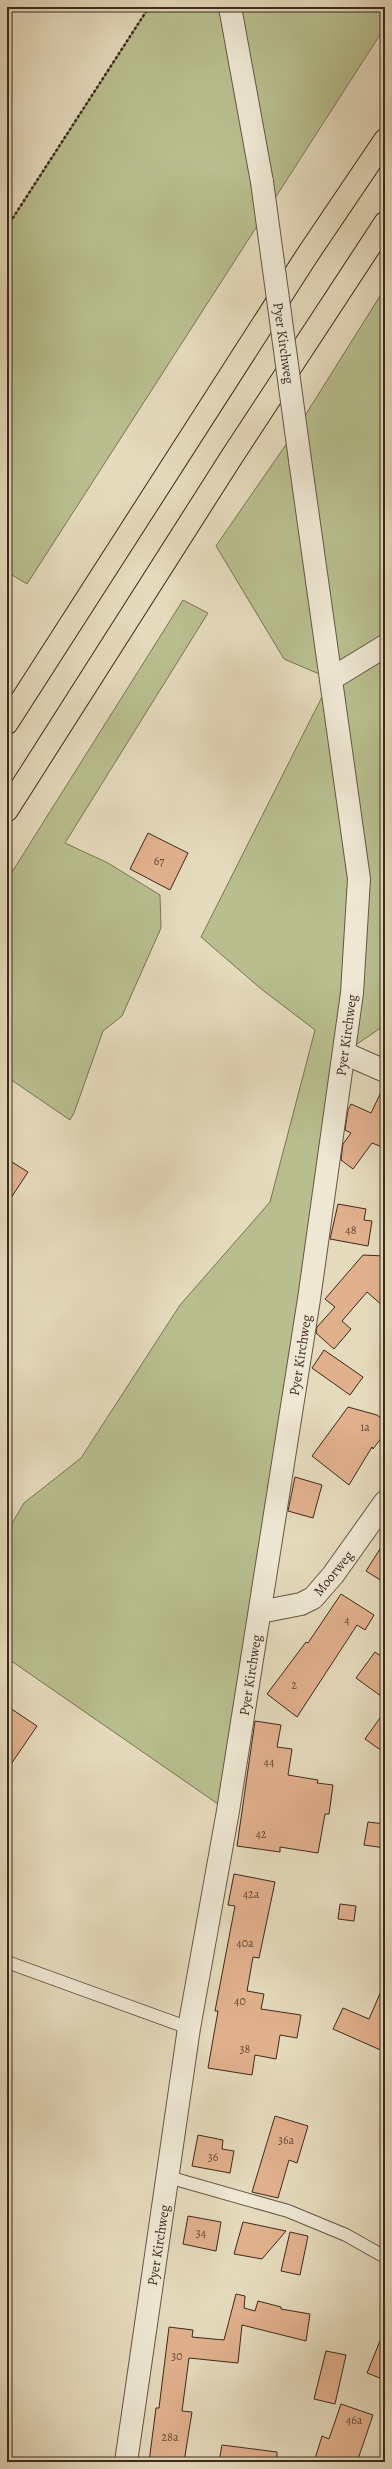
<svg xmlns="http://www.w3.org/2000/svg" width="392" height="2469" viewBox="0 0 392 2469" font-family="Alegreya,serif">
<rect width="100%" height="100%" fill="#e5dabc"/>
<filter id="stains"><feTurbulence type="fractalNoise" baseFrequency=".005" numOctaves="4"/><feColorMatrix values="0 0 0 0 .2 0 0 0 0 .09 0 0 0 0 .02 0 0 0 .5 -.17"/></filter>
<radialGradient id="worn" r=".72"><stop offset=".6" stop-color="#630" stop-opacity="0"/><stop offset="1" stop-color="#630" stop-opacity=".3"/></radialGradient>
<path fill="#b8be8e" stroke="#7a7456" d="M149,7H385V27L27,584L7,572V227Z
M385,288V1025L344,1053L228,1811L7,1658V1532L24,1503L81,1458L180,1305L270,1202L315,1030L260,988L201,937L331,679L284,659L216,546L296,430Z
M183,600L208,613L65,843L108,863L160,895L161,928L122,1016L103,1031L74,1113L70,1120L7,1077V880Z"/>
<path fill="#e1b08d" stroke="#3d2a1d" d="M148,833L188,853L170,890L130,869Z
M385,1084V1148L372,1143L353,1169L341,1160L343,1144L351,1133L345,1130L348,1110L351,1104L371,1113Z
M7,1159L28,1172L7,1204Z
M338,1204L366,1209L364,1220L372,1221L368,1246L330,1239Z
M363,1255L384,1256L383,1306L367,1292L342,1321L351,1329L334,1349L316,1333L317,1327L335,1307L325,1299Z
M324,1350L363,1377L350,1395L312,1368Z
M348,1407L377,1415L385,1421V1433L373,1449L372,1447L349,1485L312,1456Z
M295,1477L322,1485L313,1518L288,1511Z
M385,1541V1583L366,1571Z
M341,1594L374,1615L365,1630L357,1625L297,1717L267,1694L306,1642L308,1643Z
M375,1652L385,1659V1699L356,1678Z
M7,1706L37,1726L7,1770Z
M385,1711V1753L365,1739Z
M255,1721L281,1725L277,1747L292,1749L288,1775L318,1780L317,1783L333,1785L329,1814H325L318,1853L280,1847V1852L237,1846Z
M368,1822L385,1824V1848L364,1845Z
M234,1874L275,1882L259,1958L253,1957L247,1991L264,1994L261,2009L301,2015L297,2038L280,2035L276,2059L255,2055L252,2075L208,2068L218,2011H215L235,1906L228,1905Z
M340,1904L356,1906L354,1921L338,1919Z
M385,1982V2052L333,2029L343,2008L369,2019Z
M275,2116L308,2126L297,2163L289,2160L278,2198L252,2192Z
M198,2135L223,2140L222,2149L234,2151L230,2173L192,2166Z
M188,2216L221,2222L216,2251L183,2244Z
M243,2222L286,2231L262,2259L234,2254Z
M290,2232L308,2236L300,2275L281,2271Z
M236,2294L245,2296L244,2308L255,2311L258,2301L281,2307V2309L310,2314L306,2341L242,2325L238,2363L189,2358L182,2411L192,2412L184,2462H149L156,2408H159L169,2327L193,2330L192,2337L224,2340Z
M384,2331H385V2380L367,2373Z
M326,2351L346,2355L335,2404L314,2399Z
M341,2404L373,2415L357,2462H314L322,2436L329,2439Z
M222,2445L277,2452V2462H219Z"/>
<g fill="none" stroke-linecap="round" stroke-linejoin="round">
<defs>
<path id="lane" d="M7,1962L189,2028
M168,2177L288,2211L346,2235L385,2257"/>
<path id="street" d="M230,7L262,182
M331,679L385,646
M344,1053L385,1071
M260,1612L301,1604L313,1598L333,1575L385,1502
M126,2462L189,2028L228,1811L309,1299L352,993L359,879L300,460"/>
<path id="highway" d="M7,723L306,257L385,140
M7,810L231,458L385,223"/>
</defs>
<use href="#lane" stroke="#675645" stroke-width="14"/>
<use href="#street" stroke="#675645" stroke-width="24"/>
<use href="#highway" stroke="#3d2a1d" stroke-width="24"/>
<path stroke="#3d2a1d" stroke-width="2.5" stroke-dasharray="3 2" stroke-linecap="butt" d="M7,227L149,7"/>
<use href="#lane" stroke="#eee7d3" stroke-width="12"/>
<use href="#street" stroke="#eee7d3" stroke-width="22"/>
<use href="#highway" stroke="#e5dabc" stroke-width="22"/>
<defs>
<path id="street-bridge" d="M262,182L300,460"/>
</defs>
<use href="#street-bridge" stroke="#675645" stroke-width="24" stroke-linecap="butt"/>
<use href="#street-bridge" stroke="#eee7d3" stroke-width="22"/>
</g>
<g text-anchor="middle" stroke-width="3" stroke-linejoin="round" paint-order="stroke">
<g font-size="12" fill="#664c39">
<text x="159" y="865">67</text>
<text x="351" y="1234">48</text>
<text x="365" y="1431">1a</text>
<text x="347" y="1624">4</text>
<text x="294" y="1689">2</text>
<text x="269" y="1766">44</text>
<text x="261" y="1838">42</text>
<text x="251" y="1898">42a</text>
<text x="245" y="1947">40a</text>
<text x="240" y="2005">40</text>
<text x="245" y="2053">38</text>
<text x="286" y="2144">36a</text>
<text x="213" y="2161">36</text>
<text x="201" y="2237">34</text>
<text x="177" y="2360">30</text>
<text x="354" y="2424">46a</text>
<text x="170" y="2441">28a</text>
</g>
<g font-size="14" fill="#3d2a1d" stroke="#eee7d3">
<text transform="translate(284 343) rotate(82)" y="5">Pyer Kirchweg</text>
<text transform="translate(346 1035) rotate(-82)" y="5">Pyer Kirchweg</text>
<text transform="translate(300 1355) rotate(-81)" y="5">Pyer Kirchweg</text>
<text transform="translate(333 1573) rotate(-51)" y="5">Moorweg</text>
<text transform="translate(250 1675) rotate(-81)" y="5">Pyer Kirchweg</text>
<text transform="translate(158 2245) rotate(-81)" y="5">Pyer Kirchweg</text>
</g>
</g>
<rect width="392" height="2469" fill="none" stroke="#e5dabc" stroke-width="24"/>
<rect x="8" y="8" width="376" height="2453" fill="none" stroke="#3d2a1d" stroke-width="2"/>
<rect x="12" y="12" width="368" height="2445" fill="none" stroke="#3d2a1d"/>
<rect width="100%" height="100%" filter="url(#stains)"/>
<rect width="100%" height="100%" fill="url(#worn)"/>
</svg>
